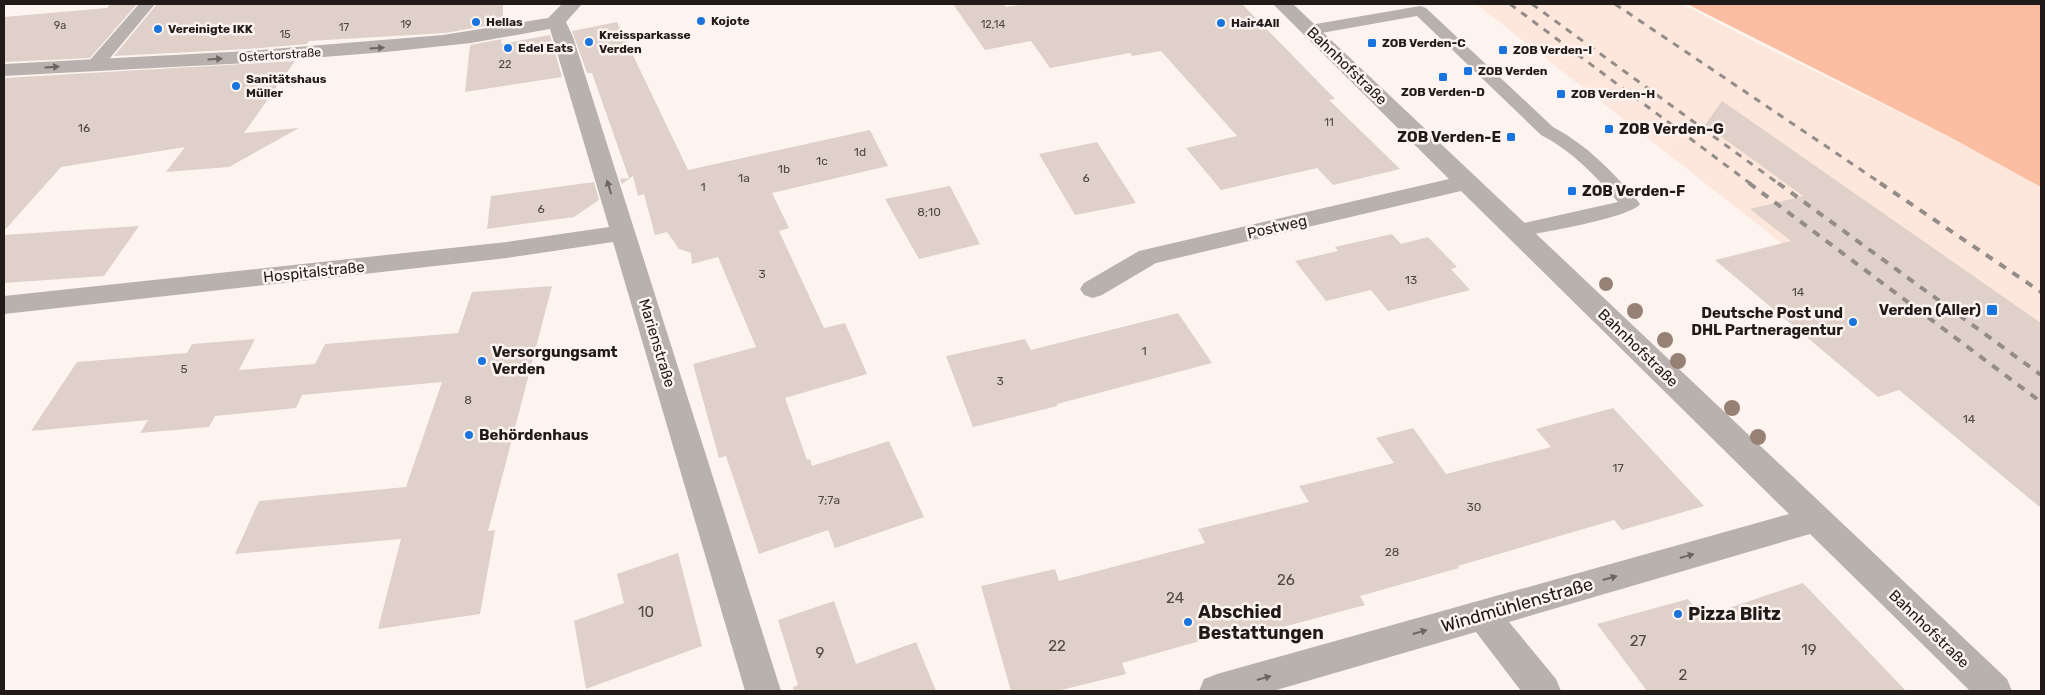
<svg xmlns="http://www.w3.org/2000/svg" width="2045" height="695" viewBox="0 0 2045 695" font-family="Rubik,sans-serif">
<rect width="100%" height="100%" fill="#fdf4f0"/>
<path fill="#fde6db" d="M1476,4H1682L1765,47L1950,137L2041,187V446Z"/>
<path fill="#fcbea1" d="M1687,4H2041V187L1950,137Z"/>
<path fill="#dfd0c9" d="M111,4H137L90,58L4,62V17L107,8Z
M157,4H503V23L445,33L309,41L307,44L248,49L114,56Z
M953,4H1003L1006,7L1027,4H1242L1335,99L1329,100L1400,169L1333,185L1317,168L1221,190L1186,148L1237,136L1161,51L1132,56L1130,53L1050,68L1031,41L985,50Z
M617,22L688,170L870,130L888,166L772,193L789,228L779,231L824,328L845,323L867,374L785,398L807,460L810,459L812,466L889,441L924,517L835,548L828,530L759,554L726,456L719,458L693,364L756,347L718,257L692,264L691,253L679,249L667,232L655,235L644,194L638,196L633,176L622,184L620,179L629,178L592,73H587L572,31Z
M550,35L562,77L465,92L470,45L502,39L501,44Z
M295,61L244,133L299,128L229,167L166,172L185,147L61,167L4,231V78Z
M1722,101L2041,323V508L1899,390L1878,397L1715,260L1791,241L1750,209L1803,196L1705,125Z
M1097,142L1136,203L1075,215L1039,154Z
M594,182L599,200L574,217L487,229L491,196Z
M950,186L980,244L919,259L885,199Z
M139,226L104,276L4,283V235Z
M1392,234L1401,244L1428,237L1457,267L1451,269L1470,290L1388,311L1371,290L1326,301L1295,261L1338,251L1335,247Z
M552,286L488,531L495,530L480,614L378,629L401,539L235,554L259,501L406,487L442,382L302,395L296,408L215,416L209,427L140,433L148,420L31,431L77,362L187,353L192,344L255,339L239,370L315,364L325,344L458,333L472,292Z
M1178,313L1212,363L1057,404V406L973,427L946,356L1025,339L1031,350Z
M1613,408L1704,506L1622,530L1614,520L1458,566L1459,568L1360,596L1365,605L1249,636L1246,628L1122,663L1126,674L1057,691H1011L981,586L1055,569L1059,581L1205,543L1198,529L1309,502L1299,486L1394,463L1376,438L1413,428L1446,474L1551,447L1536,429Z
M678,553L702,646L586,689L574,621L624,603L617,574Z
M1803,583L1906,691H1647L1597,624L1688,599L1702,617Z
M834,601L856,664L916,642L936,691H794L793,687L798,685L778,620Z"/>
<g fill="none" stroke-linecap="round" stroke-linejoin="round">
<path fill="#b8b1ae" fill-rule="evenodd" d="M139,4H155L101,69H89L87,65L89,61Z
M1420,6L1426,8L1553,127C1587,145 1612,171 1637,200L1640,204C1630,218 1539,233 1518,237L1511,236L1508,231L1511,226L1618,202C1595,175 1572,151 1541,135L1417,16L1310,35L1304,33L1302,30L1304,27L1310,25Z"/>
<path fill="#b8b1ae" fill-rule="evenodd" d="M562,4H582L566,22L573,37L781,691H745L613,242L507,258L4,314V296L507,242L609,227L550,29L471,43L386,52L248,63L4,76V64L248,51L443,35L548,18Z
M1273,4H1293L2007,679L2012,691H1970L1810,534L1509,622L1556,679L1561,691H1521L1476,632L1273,691H1199L1204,679L1217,674L1789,514L1461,191L1156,263L1102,295L1093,298L1084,295L1080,289L1084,283L1139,251L1449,179Z"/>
<path stroke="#948c89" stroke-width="3" stroke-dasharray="7 7" stroke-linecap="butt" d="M1510,4L1751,184
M1532,4L1779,184
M1615,4L1882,184"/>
<path stroke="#948c89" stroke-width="4" stroke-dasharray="8 8" stroke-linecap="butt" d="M1749,183L2041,402
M1778,183L2041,375
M1880,183L2041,292"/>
</g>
<g fill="#978074">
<circle cx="1606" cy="284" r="7"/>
<circle cx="1635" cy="311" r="8"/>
<circle cx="1665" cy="340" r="8"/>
<circle cx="1678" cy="361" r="8"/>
<circle cx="1732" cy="408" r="8"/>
<circle cx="1758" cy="437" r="8"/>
</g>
<defs><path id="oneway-solid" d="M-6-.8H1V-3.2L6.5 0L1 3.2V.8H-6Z" transform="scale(1.25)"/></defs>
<g fill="#6c6663">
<use href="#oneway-solid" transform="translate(377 48) rotate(-4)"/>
<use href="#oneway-solid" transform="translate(215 59) rotate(-3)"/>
<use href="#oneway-solid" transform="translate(52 67) rotate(-3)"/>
<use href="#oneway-solid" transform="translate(609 187) rotate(-107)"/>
<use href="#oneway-solid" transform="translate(1687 556) rotate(-16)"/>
<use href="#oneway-solid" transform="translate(1610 578) rotate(-16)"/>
<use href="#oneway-solid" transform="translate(1420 632) rotate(-16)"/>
<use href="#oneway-solid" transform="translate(1264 678) rotate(-16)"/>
</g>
<g fill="#1974dd" stroke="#fdf4f0" stroke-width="2">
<circle cx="701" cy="21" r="5"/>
<circle cx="476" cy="22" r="5"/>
<circle cx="1221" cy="23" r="5"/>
<circle cx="158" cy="29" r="5"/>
<circle cx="589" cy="42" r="5"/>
<rect x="1367" y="38" width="10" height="10" rx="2.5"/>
<circle cx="508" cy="48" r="5"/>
<rect x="1498" y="45" width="10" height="10" rx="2.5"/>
<rect x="1463" y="66" width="10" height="10" rx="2.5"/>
<rect x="1438" y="72" width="10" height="10" rx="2.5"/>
<circle cx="236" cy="86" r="5"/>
<rect x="1556" y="89" width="10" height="10" rx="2.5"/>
<rect x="1604" y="124" width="10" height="10" rx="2.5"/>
<rect x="1506" y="132" width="10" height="10" rx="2.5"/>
<rect x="1567" y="186" width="10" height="10" rx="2.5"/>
<rect x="1986" y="304" width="12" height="12" rx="2.5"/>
<circle cx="1853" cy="322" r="5"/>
<circle cx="482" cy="361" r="5"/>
<circle cx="469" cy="435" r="5"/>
<circle cx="1678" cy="614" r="5"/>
<circle cx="1188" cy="622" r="5"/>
</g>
<g text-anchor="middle" stroke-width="5" stroke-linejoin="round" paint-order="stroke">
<g font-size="11" fill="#504844">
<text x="406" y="28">19</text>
<text x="993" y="28">12,14</text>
<text x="60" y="29">9a</text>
<text x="344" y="31">17</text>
<text x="285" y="38">15</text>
<text x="505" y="68">22</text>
<text x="1329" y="126">11</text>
</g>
<g font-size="12" font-weight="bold" fill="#201a18" stroke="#fdf4f0" text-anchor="start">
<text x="711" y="25">Kojote</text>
<text x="486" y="26">Hellas</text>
<text x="1231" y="27">Hair4All</text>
<text x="168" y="33">Vereinigte IKK</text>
<text x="599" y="39">Kreissparkasse<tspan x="599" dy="14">Verden</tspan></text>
<text x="1382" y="47">ZOB Verden-C</text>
<text x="518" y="52">Edel Eats</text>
<text x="1513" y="54">ZOB Verden-I</text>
<text x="1478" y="75">ZOB Verden</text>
<text x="246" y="83">Sanitätshaus<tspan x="246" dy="14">Müller</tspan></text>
<text x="1443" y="96" text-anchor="middle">ZOB Verden-D</text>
<text x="1571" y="98">ZOB Verden-H</text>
</g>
<g font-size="12" fill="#201a18" stroke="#fdf4f0">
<text transform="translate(280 55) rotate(-4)" y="4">Ostertorstraße</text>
</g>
<g font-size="12" fill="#504844">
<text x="84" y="132">16</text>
<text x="860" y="156">1d</text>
<text x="822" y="165">1c</text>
<text x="784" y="173">1b</text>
<text x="744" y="182">1a</text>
<text x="1086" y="182">6</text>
<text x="703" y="191">1</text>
<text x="541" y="213">6</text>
<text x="929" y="216">8;10</text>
<text x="762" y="278">3</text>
<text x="1411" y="284">13</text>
<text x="1798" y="296">14</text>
<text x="1144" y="355">1</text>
<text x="184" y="373">5</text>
<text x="1000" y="385">3</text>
<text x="468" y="404">8</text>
<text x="1969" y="423">14</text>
<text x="1618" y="472">17</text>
<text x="829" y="504">7;7a</text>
<text x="1474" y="511">30</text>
<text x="1392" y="556">28</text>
</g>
<g font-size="15" fill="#201a18" stroke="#fdf4f0">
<text transform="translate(1347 66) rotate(44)" y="5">Bahnhofstraße</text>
<text transform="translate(1277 227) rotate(-13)" y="5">Postweg</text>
<text transform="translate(314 272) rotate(-6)" y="5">Hospitalstraße</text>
<text transform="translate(657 343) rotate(73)" y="5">Marienstraße</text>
<text transform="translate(1638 348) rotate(44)" y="5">Bahnhofstraße</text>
<text transform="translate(1929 629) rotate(44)" y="5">Bahnhofstraße</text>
</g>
<g font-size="15" font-weight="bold" fill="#201a18" stroke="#fdf4f0" text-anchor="start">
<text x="1619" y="134">ZOB Verden-G</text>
<text x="1501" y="142" text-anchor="end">ZOB Verden-E</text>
<text x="1582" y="196">ZOB Verden-F</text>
<text x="1981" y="315" text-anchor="end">Verden (Aller)</text>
<text x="1843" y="318" text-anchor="end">Deutsche Post und<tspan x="1843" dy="17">DHL Partneragentur</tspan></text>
<text x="492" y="357">Versorgungsamt<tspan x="492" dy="17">Verden</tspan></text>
<text x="479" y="440">Behördenhaus</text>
</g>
<g font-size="15" fill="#504844">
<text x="1286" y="585">26</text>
<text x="1175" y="603">24</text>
<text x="646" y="617">10</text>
<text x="1638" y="646">27</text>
<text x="1057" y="651">22</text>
<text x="1809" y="655">19</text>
<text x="820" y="658">9</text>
<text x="1683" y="680">2</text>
</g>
<g font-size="18" fill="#201a18" stroke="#fdf4f0">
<text transform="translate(1517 605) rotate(-16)" y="6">Windmühlenstraße</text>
</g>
<g font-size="18" font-weight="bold" fill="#201a18" stroke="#fdf4f0" text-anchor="start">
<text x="1198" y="618">Abschied<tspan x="1198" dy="21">Bestattungen</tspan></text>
<text x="1688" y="620">Pizza Blitz</text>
</g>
</g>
<rect width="2045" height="695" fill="none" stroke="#201a18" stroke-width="10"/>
</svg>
